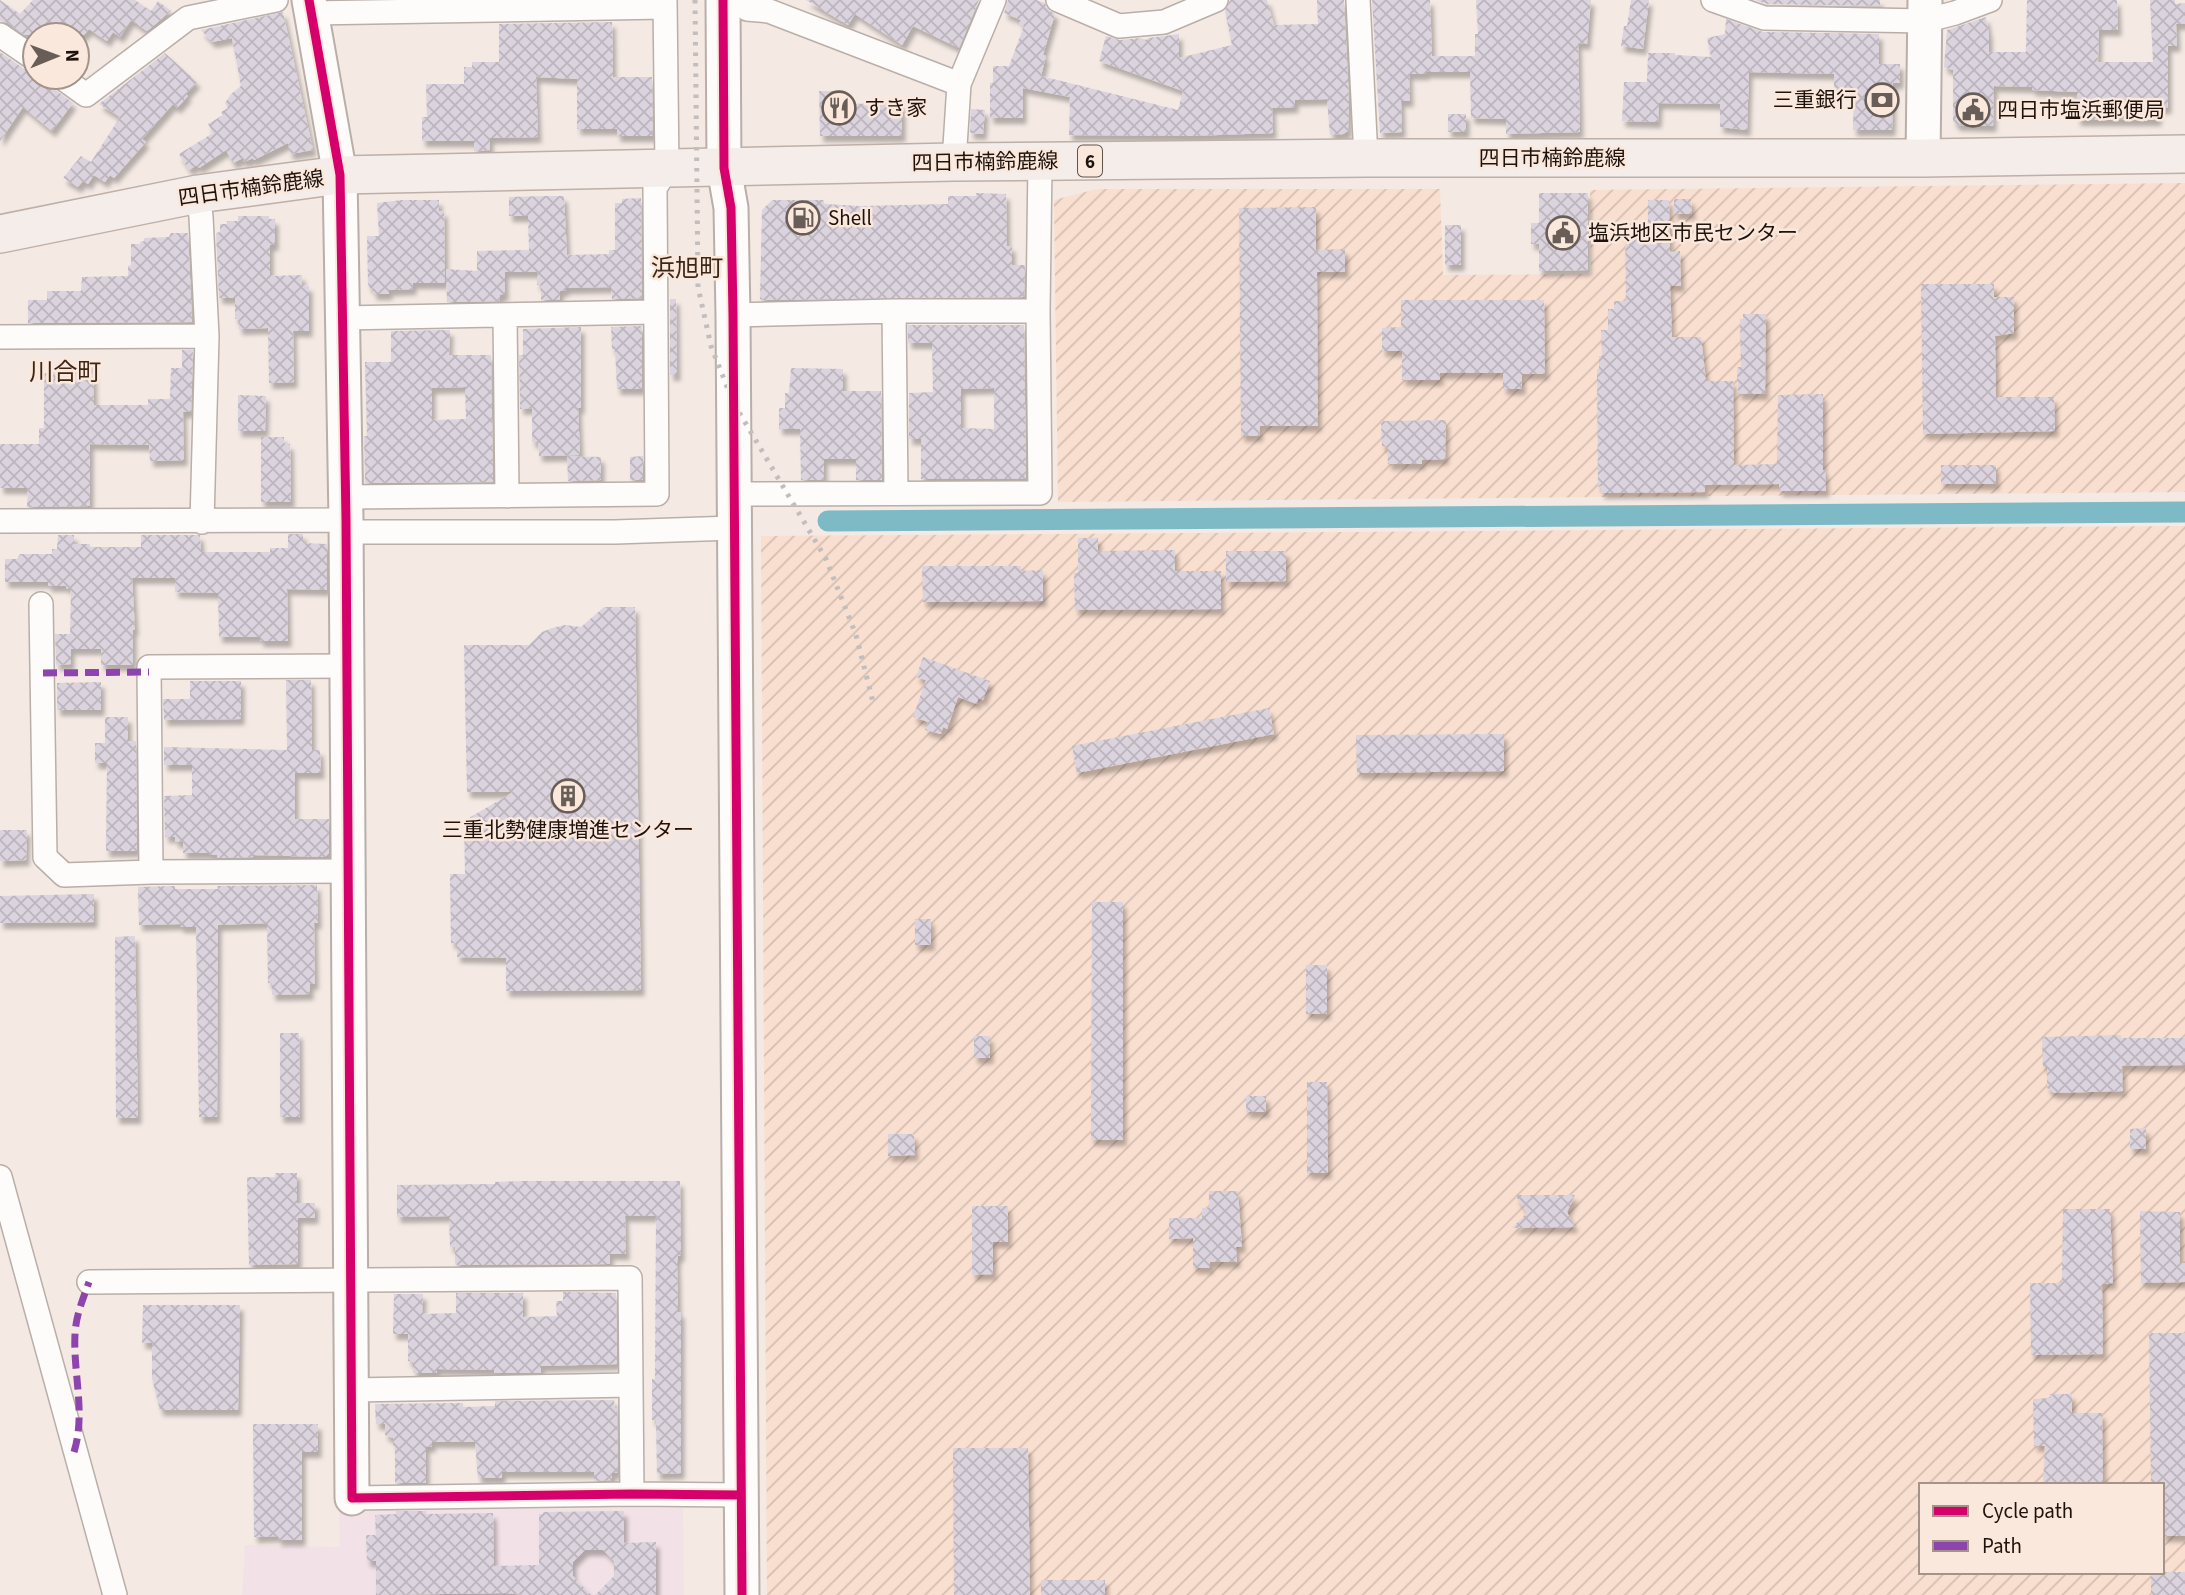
<svg xmlns="http://www.w3.org/2000/svg" width="2185" height="1595" viewBox="0 0 2185 1595" font-family="'Source Sans 3','Noto Sans JP',sans-serif">
<defs>
<pattern id="industrial-furrows" width="10" height="10" patternUnits="userSpaceOnUse" patternTransform="scale(1.75)"><rect width="10" height="10" fill="#f9dfcf"/><path d="M-1 1l2-2M0 10L10 0M9 11l2-2" fill="none" stroke="#d5beb1"/></pattern>
<pattern id="building-cross-hatch" width="8" height="8" patternUnits="userSpaceOnUse" patternTransform="scale(1.75)"><rect width="8" height="8" fill="#dbd4de"/><path d="M0 0l8 8M0 8l8-8" fill="none" stroke="#bcb5bd"/></pattern>
<filter id="shadow"><feDropShadow dx="3.5" dy="6" stdDeviation="2" flood-color="#0004"/></filter>
</defs>
<rect width="100%" height="100%" fill="#f4e9e3"/>
<path fill="url(#industrial-furrows)" fill-rule="evenodd" d="M2185,183V492L1058,502L1054,200L1097,189H1440L1443,275L1591,274L1590,190Z
M2185,526V1595H767L761,536ZM1921,1485H2162V1572H1921Z"/>
<path fill="#f2e1e6" d="M683,1508L684,1595H242L245,1545L340,1547L339,1510Z"/>
<g fill="none" stroke-linecap="round" stroke-linejoin="round">
<path stroke="#7ebac6" stroke-width="21" d="M828,521L2185,512"/>
</g>
<path fill="url(#building-cross-hatch)" fill-rule="evenodd" filter="url(#shadow)" d="M0,0L20,14L33,0H135L151,11L158,1L171,11L147,31L131,20L120,37L113,32L107,41L89,29L84,35H25L8,23L0,21Z
M806,0H979L959,48L913,26L902,45L855,14L848,25Z
M1008,0H1036L1045,3L1047,9L1055,14L1043,55L1046,56L1041,76L1178,110L1183,91L1099,61L1106,36L1120,40L1140,38L1146,40L1148,38L1179,34V58L1232,45L1225,11L1230,0H1267L1274,25L1318,24L1317,0H1344L1349,102L1348,131L1343,134L1330,135L1327,99L1295,100V107L1272,108L1273,133L1190,136L1069,135L1070,97L1023,88V118H990V83H993V66H1009L1024,26L1019,24L1021,20L1004,13Z
M1372,0H1430L1432,56H1475V34H1478L1476,0H1591L1587,44L1578,43L1580,132L1506,134V119L1471,118L1470,72H1426V74H1409L1410,101H1401L1402,132L1380,133Z
M1631,0H1649L1643,49L1621,46L1624,26H1627Z
M1755,0H1880V6L1767,4Z
M2027,0H2117L2118,30H2099L2098,62H2153L2150,0H2175V4L2185,3V24H2176L2177,46H2168V108H2158V120H2077V92L2032,90V87L1994,86L1993,126L1957,125L1953,120V70L1944,67L1947,30L1986,17L1989,35V52H2026Z
M283,12L313,150L290,154L288,143L254,160L253,158L244,162L243,158L233,163L226,150L199,168L197,165L189,170L179,154L213,133L208,124L223,115L221,112L228,108L225,103L231,94L241,86L232,38L212,42L201,30Z
M1726,19L1763,32L1879,34V64H1900V83H1893L1892,130H1853L1854,88H1834V74L1749,72L1747,130L1720,127V104L1659,103L1658,122L1622,121L1624,82H1647L1648,53H1675V55L1711,57L1707,38L1725,34Z
M612,22L613,77H652L653,136H617V129H577V79L536,77L538,137L490,138V150L474,151V141H422V117H427L426,84H464V67H472V62H499V24Z
M0,52L27,71L35,73V77H45L53,88L73,103L52,131L23,107L0,141Z
M165,53L197,82L186,94L188,96L177,108L173,104L142,139L146,142L114,178L110,175L105,182L94,175L88,184L83,181L78,187L63,178L81,156L91,162L120,117L99,104Z
M819,91H841L843,104L902,103V136H820Z
M971,109L985,110L983,134L970,133Z
M1448,114H1466V132H1448Z
M976,193L1006,194L1007,246H1012V265H1025L1024,297L762,300L760,299L762,210L772,200H824V204L860,206L948,204V196H976Z
M1539,193H1588V270L1539,271V244H1531V223H1539Z
M545,196H564L567,255L609,254V250H615V203H622V199L641,198L642,298L612,299L611,287L566,288V290L560,291V300H541V285H537V272H505V295H500V301L447,302L446,269L477,271V251L529,250L528,216H509V197Z
M1674,199H1691L1692,214H1674Z
M402,200H439V211H444L445,283H413V289L389,290V294H373V288H370L368,284L367,236H379L377,203Z
M1648,200H1669L1670,252L1680,251L1681,286H1670L1672,337H1701L1706,381H1733L1734,465L1777,464L1778,395L1823,394V470H1825L1826,491H1779V484L1705,485V492L1601,493V486L1598,487L1597,369H1599V356H1602L1601,330H1608V309H1614V301H1626L1625,227H1648Z
M1316,207V250L1345,249V272H1317L1318,426H1260L1259,436H1241L1239,208Z
M238,216H269V219H275V245H270V276L302,275V285L309,286V331H293L294,382L269,383L268,328L239,329L238,319H235V298H219L216,233L220,232V224H227V221H238Z
M1445,225H1461V265H1445Z
M171,233H188L192,322L28,323V300H47V291H81L82,277L128,276V266L131,265V244H140V242L144,241V238L169,237Z
M1921,284H1994V297H2014V333L1995,336L1996,397H2054L2055,431L1923,434Z
M670,299H676L677,375H670Z
M1401,300H1544L1545,374H1522V389H1503V373H1440V380H1402V351H1382V328L1401,327Z
M1743,314H1766L1765,394H1738L1737,367H1741L1740,319H1743Z
M908,325H1024L1026,479H921V439H909V393L933,392L932,343H908ZM994,388V429L961,428V389Z
M642,326V389H617L615,349H612L611,327Z
M581,327V408H578L580,455L539,456L538,442H532V408L520,409L519,355H523V329Z
M450,330L449,355H491L493,482L365,483L364,436H367L365,362H391V331ZM465,387L466,419L432,420V388Z
M182,350H193L191,412H183L184,460L150,461L149,445L90,444V506L27,507L28,488H0V444H39V428H44V373H51V368L93,367L94,405H148V399H170L171,368H182Z
M791,368L843,369V391H881L882,480H856V459H824V480H801L800,429H779V408H785V393H789Z
M238,395L266,396L265,431H238Z
M1446,420L1445,459L1422,460V464H1388L1387,446H1382L1381,421Z
M261,437H284V444H290L291,502H261Z
M567,456L601,457V480L568,481Z
M643,456V480H630V457Z
M1941,465H1996V484H1941Z
M288,534H303V543L327,544V590L287,589L288,641H260V637H219L218,593L175,592V578H132L135,630H133V665H101V649H71V664L56,665L55,634H70L71,589H67L66,586H48V582H5V559H17L20,554H52V549H57L58,535H74V544H90V547H141V535H200L201,552H270V548H288Z
M1078,538H1098V551L1175,550V571H1221V609L1075,610L1074,573H1078Z
M1226,551H1286V581L1226,582Z
M922,566H1021V571L1043,570V601L923,602Z
M604,607H635L641,990L506,991V958L457,957V943H451L450,874H465L464,821L513,792H467L464,645H529L542,632L552,628L565,625L581,627Z
M923,657L990,681L983,700L978,698L977,704L958,697L947,729L943,727L941,734L925,730L928,722L913,717L926,680L916,677Z
M286,680H311L312,750H320L321,773H295V819H329V853L325,857L254,855V857L217,858V855H209V853H183V842H175V837H165L164,796L192,795V765H164V747L287,750Z
M190,681H241V719L164,720L163,699H190Z
M101,682V710H57V683Z
M1269,708L1274,734L1077,773L1072,746Z
M105,717H128V741H136L137,851H106L107,763H95V743H105Z
M1504,734V771L1357,773L1356,735Z
M0,830H27L26,860L0,861Z
M317,885L318,923H314L315,984H310V994L272,995V983H268L267,923L218,925L217,1117H199L196,927H180V924L139,925L138,887L175,886V889H218L217,886Z
M94,894V922L0,923V896Z
M1092,902H1123V1140H1091Z
M915,919H931V945H915Z
M135,936L138,1118H116L115,937Z
M1306,965H1327V1014H1306Z
M280,1033H299L300,1117H280Z
M2121,1035V1038H2185V1065L2122,1066L2123,1091L2054,1093L2047,1088V1067H2043L2042,1037Z
M974,1036H990V1058H974Z
M1307,1082H1327L1328,1173H1307Z
M1246,1096H1266V1112H1246Z
M2146,1128V1149H2130V1129Z
M888,1134H914L915,1155L888,1156Z
M275,1173H297V1203H315V1218H298V1264L249,1265L247,1177H275Z
M524,1181H680L681,1256H678L677,1263L678,1312H681V1473L657,1474L656,1420H652V1379H655L656,1216H625L626,1254H610V1264L457,1265L455,1263V1247H450L449,1216L397,1217V1185L495,1184V1182Z
M1209,1191H1238L1242,1247H1236L1237,1262H1210V1268H1193V1238L1169,1239V1218H1202V1208H1209Z
M1515,1195H1575L1567,1212L1575,1227L1512,1228L1527,1213Z
M972,1206H1008V1242H993V1274L972,1275Z
M2063,1209H2110L2113,1283L2102,1284L2103,1354L2031,1355L2030,1283H2062Z
M2140,1211L2180,1212V1263H2185V1282L2141,1283Z
M563,1292L616,1293L617,1364L541,1366V1373H494V1370L437,1369V1373H413V1362L408,1361V1334H393L394,1294H423L422,1314L456,1313V1293H523V1317L557,1316L556,1301H563Z
M143,1305H240L238,1410H160L152,1378V1343H142Z
M2149,1333H2185V1536H2162V1485H2151Z
M2050,1394H2072V1413H2102L2103,1485H2043L2045,1446H2034L2033,1399L2051,1398Z
M614,1400L615,1408H617L618,1473H612V1480L594,1481V1472H502V1478H478L475,1442H432V1447L426,1446V1483H395V1446H393V1438L385,1435V1424H376L375,1404L463,1403V1407L495,1406V1401Z
M253,1424H318V1452H302V1540H278V1536L254,1537Z
M953,1448H1028L1030,1595H954Z
M396,1511H426V1514L493,1513L494,1566L539,1565V1514H543V1512L624,1511V1543L656,1542V1595H595L614,1576V1561L603,1550H585L573,1562V1576L591,1595H524L505,1593L376,1595V1561H367L366,1535H376L375,1515L396,1514Z
M2151,1572H2185V1595H2151Z
M1041,1580H1105V1595H1041Z"/>
<g fill="none" stroke-linecap="round" stroke-linejoin="round">
<defs>
<path id="street" d="M747,0V9L769,11L959,84
M1058,0L1119,26L1164,22L1216,0
M1358,0L1366,158
M1713,0L1764,18L1924,21L1955,13L1990,0
M311,13L665,7
M0,35L35,59
M61,77L86,95L188,18L276,0
M954,162L959,84L994,0
M894,311L896,493
M505,315L507,496
M733,315L894,311H1038
M343,318L655,312
M0,337L207,336L201,217L198,194
M733,494L1040,493L1038,311L1040,162
M345,497L657,494L655,188L667,169L665,0
M0,521L346,520
M202,522L207,336
M345,532H615L733,528
M41,604L45,857L64,875L151,872
M346,666L149,667L151,872L348,871
M0,1177L115,1595
M89,1282L630,1278L632,1494
M352,1390L631,1385
M352,1498L632,1494L741,1495"/>
<path id="secondary" d="M309,0L340,175L346,520L352,1498
M723,0L724,168L731,208L733,315L742,1595
M1923,158L1925,0"/>
<path id="primary" d="M0,234L198,194L340,175L954,162L1366,158H1923L2185,154"/>
</defs>
<use href="#street" stroke="#b9aea8" stroke-width="26"/>
<use href="#secondary" stroke="#b9aea8" stroke-width="37"/>
<use href="#primary" stroke="#beafa7" stroke-width="40"/>
<use href="#street" stroke="#fdfcfb" stroke-width="23"/>
<use href="#secondary" stroke="#fdfcfb" stroke-width="33"/>
<use href="#primary" stroke="#f4edea" stroke-width="37"/>
<path stroke="#c1bebd" stroke-width="5" stroke-dasharray="3.5 7" stroke-linecap="butt" d="M695,0L698,287L711,346L733,402L826,559L856,635L873,702"/>
<path stroke="#8e44ad" stroke-width="7" stroke-dasharray="14 7" stroke-linecap="butt" d="M43,673L149,672
M74,1452C86,1413 73,1374 75,1334C76,1315 83,1299 89,1282"/>
<defs>
<path id="cycleway" d="M309,0L340,175L346,520L352,1498L632,1494L741,1495
M723,0L724,168L731,208L733,315L742,1595"/>
</defs>
<use href="#cycleway" stroke="#fbe8dc" stroke-width="13"/>
<use href="#cycleway" stroke="#d6006c" stroke-width="9"/>
</g>
<defs>
<symbol id="bank-ring" viewBox="-11 -11 22 22"><circle r="9.5" fill="#fbe8dc" stroke="#695e57" stroke-width="1.5"/><path d="M-6-4H6V4H-6ZM0-2.3a2.3 2.3 0 1 0 0 4.6a2.3 2.3 0 1 0 0-4.6Z" fill="#695e57"/></symbol>
<symbol id="restaurant-ring" viewBox="-11 -11 22 22"><circle r="9.5" fill="#fbe8dc" stroke="#695e57" stroke-width="1.5"/><path d="M-5-6h1v4h1v-4h1v4h1v-4h1v5L-1.5 .5V6h-2V.5L-5-1ZM5-6V6H3V1.5H1.5Q1.5-4 5-6Z" fill="#695e57"/></symbol>
<symbol id="civic-ring" viewBox="-11 -11 22 22"><circle r="9.5" fill="#fbe8dc" stroke="#695e57" stroke-width="1.5"/><path d="M-.6-6.5H3V-4.5H.6V-3L4-1V1h2V6H-6V1h2V-1L-.6-3ZM-1.2 2.5V6h2.4V2.5Z" fill="#695e57"/></symbol>
<symbol id="fuel-ring" viewBox="-11 -11 22 22"><circle r="9.5" fill="#fbe8dc" stroke="#695e57" stroke-width="1.5"/><path d="M-5.5-6h7V0h2V4h1.3V-2.5L3-4.5l.8-.8L6-3V5H2.5V1h-1V6h-7ZM-4.2-4.7v3.2H.2V-4.7Z" fill="#695e57"/></symbol>
<symbol id="building-ring" viewBox="-11 -11 22 22"><circle r="9.5" fill="#fbe8dc" stroke="#695e57" stroke-width="1.5"/><path d="M-4-6H4V6H1V3H-1V6H-4ZM-2.5-4.3h1.7v1.8h-1.7ZM.8-4.3h1.7v1.8H.8ZM-2.5-1h1.7V.8h-1.7ZM.8-1h1.7V.8H.8Z" fill="#695e57"/></symbol>
</defs>
<g fill-rule="evenodd">
<use href="#bank-ring" x="1863" y="81" width="38" height="38"/>
<use href="#restaurant-ring" x="820" y="89" width="38" height="38"/>
<use href="#civic-ring" x="1954" y="91" width="38" height="38"/>
<use href="#fuel-ring" x="784" y="199" width="38" height="38"/>
<use href="#civic-ring" x="1544" y="214" width="38" height="38"/>
<use href="#building-ring" x="549" y="777" width="38" height="38"/>
</g>
<g text-anchor="middle" stroke-width="5" stroke-linejoin="round" paint-order="stroke">
<rect fill="#fbe8dc" stroke="#60534a" stroke-width="2" x="1078" y="145.5" width="24" height="31" rx="5"/>
<g font-size="19" font-weight="bold" fill="#1e130c">
<text x="1090" y="168">6</text>
</g>
<g font-size="21" fill="#1e130c" stroke="#fbe8dc" text-anchor="start">
<text x="1857" y="107" text-anchor="end">三重銀行</text>
<text x="864" y="115">すき家</text>
<text x="1997" y="117">四日市塩浜郵便局</text>
<text x="828" y="225">Shell</text>
<text x="1588" y="240">塩浜地区市民センター</text>
<text x="568" y="837" text-anchor="middle">三重北勢健康増進センター</text>
</g>
<g font-size="21" fill="#1e130c" stroke="#fbe8dc">
<text x="1552" y="165">四日市楠鈴鹿線</text>
<text transform="translate(985 162) rotate(-1)" y="7">四日市楠鈴鹿線</text>
<text transform="translate(251 188) rotate(-8)" y="7">四日市楠鈴鹿線</text>
</g>
<g font-size="24" fill="#3e2616" stroke="#fbe8dc">
<text x="687" y="276">浜旭町</text>
<text x="65" y="380">川合町</text>
</g>
</g>
<rect x="1919" y="1483" width="245" height="91" fill="#fbe8dc" stroke="#a39389" stroke-width="2"/>
<rect x="1933" y="1506" width="35" height="10" fill="#d6006c" stroke="#a39389" stroke-width="2"/>
<text x="1982" y="1518" font-size="21" fill="#1e130c">Cycle path</text>
<rect x="1933" y="1541" width="35" height="10" fill="#8e44ad" stroke="#a39389" stroke-width="2"/>
<text x="1982" y="1553" font-size="21" fill="#1e130c">Path</text>
<g transform="translate(56 56) rotate(89)"><circle r="33" fill="#fbe8dc" stroke="#a39389" stroke-width="2"/>
<path d="M0-5L12 26L0 18L-12 26Z" fill="#695e57"/>
<text y="-10" font-size="19" font-weight="bold" text-anchor="middle" fill="#1e130c">N</text>
</g>
</svg>
